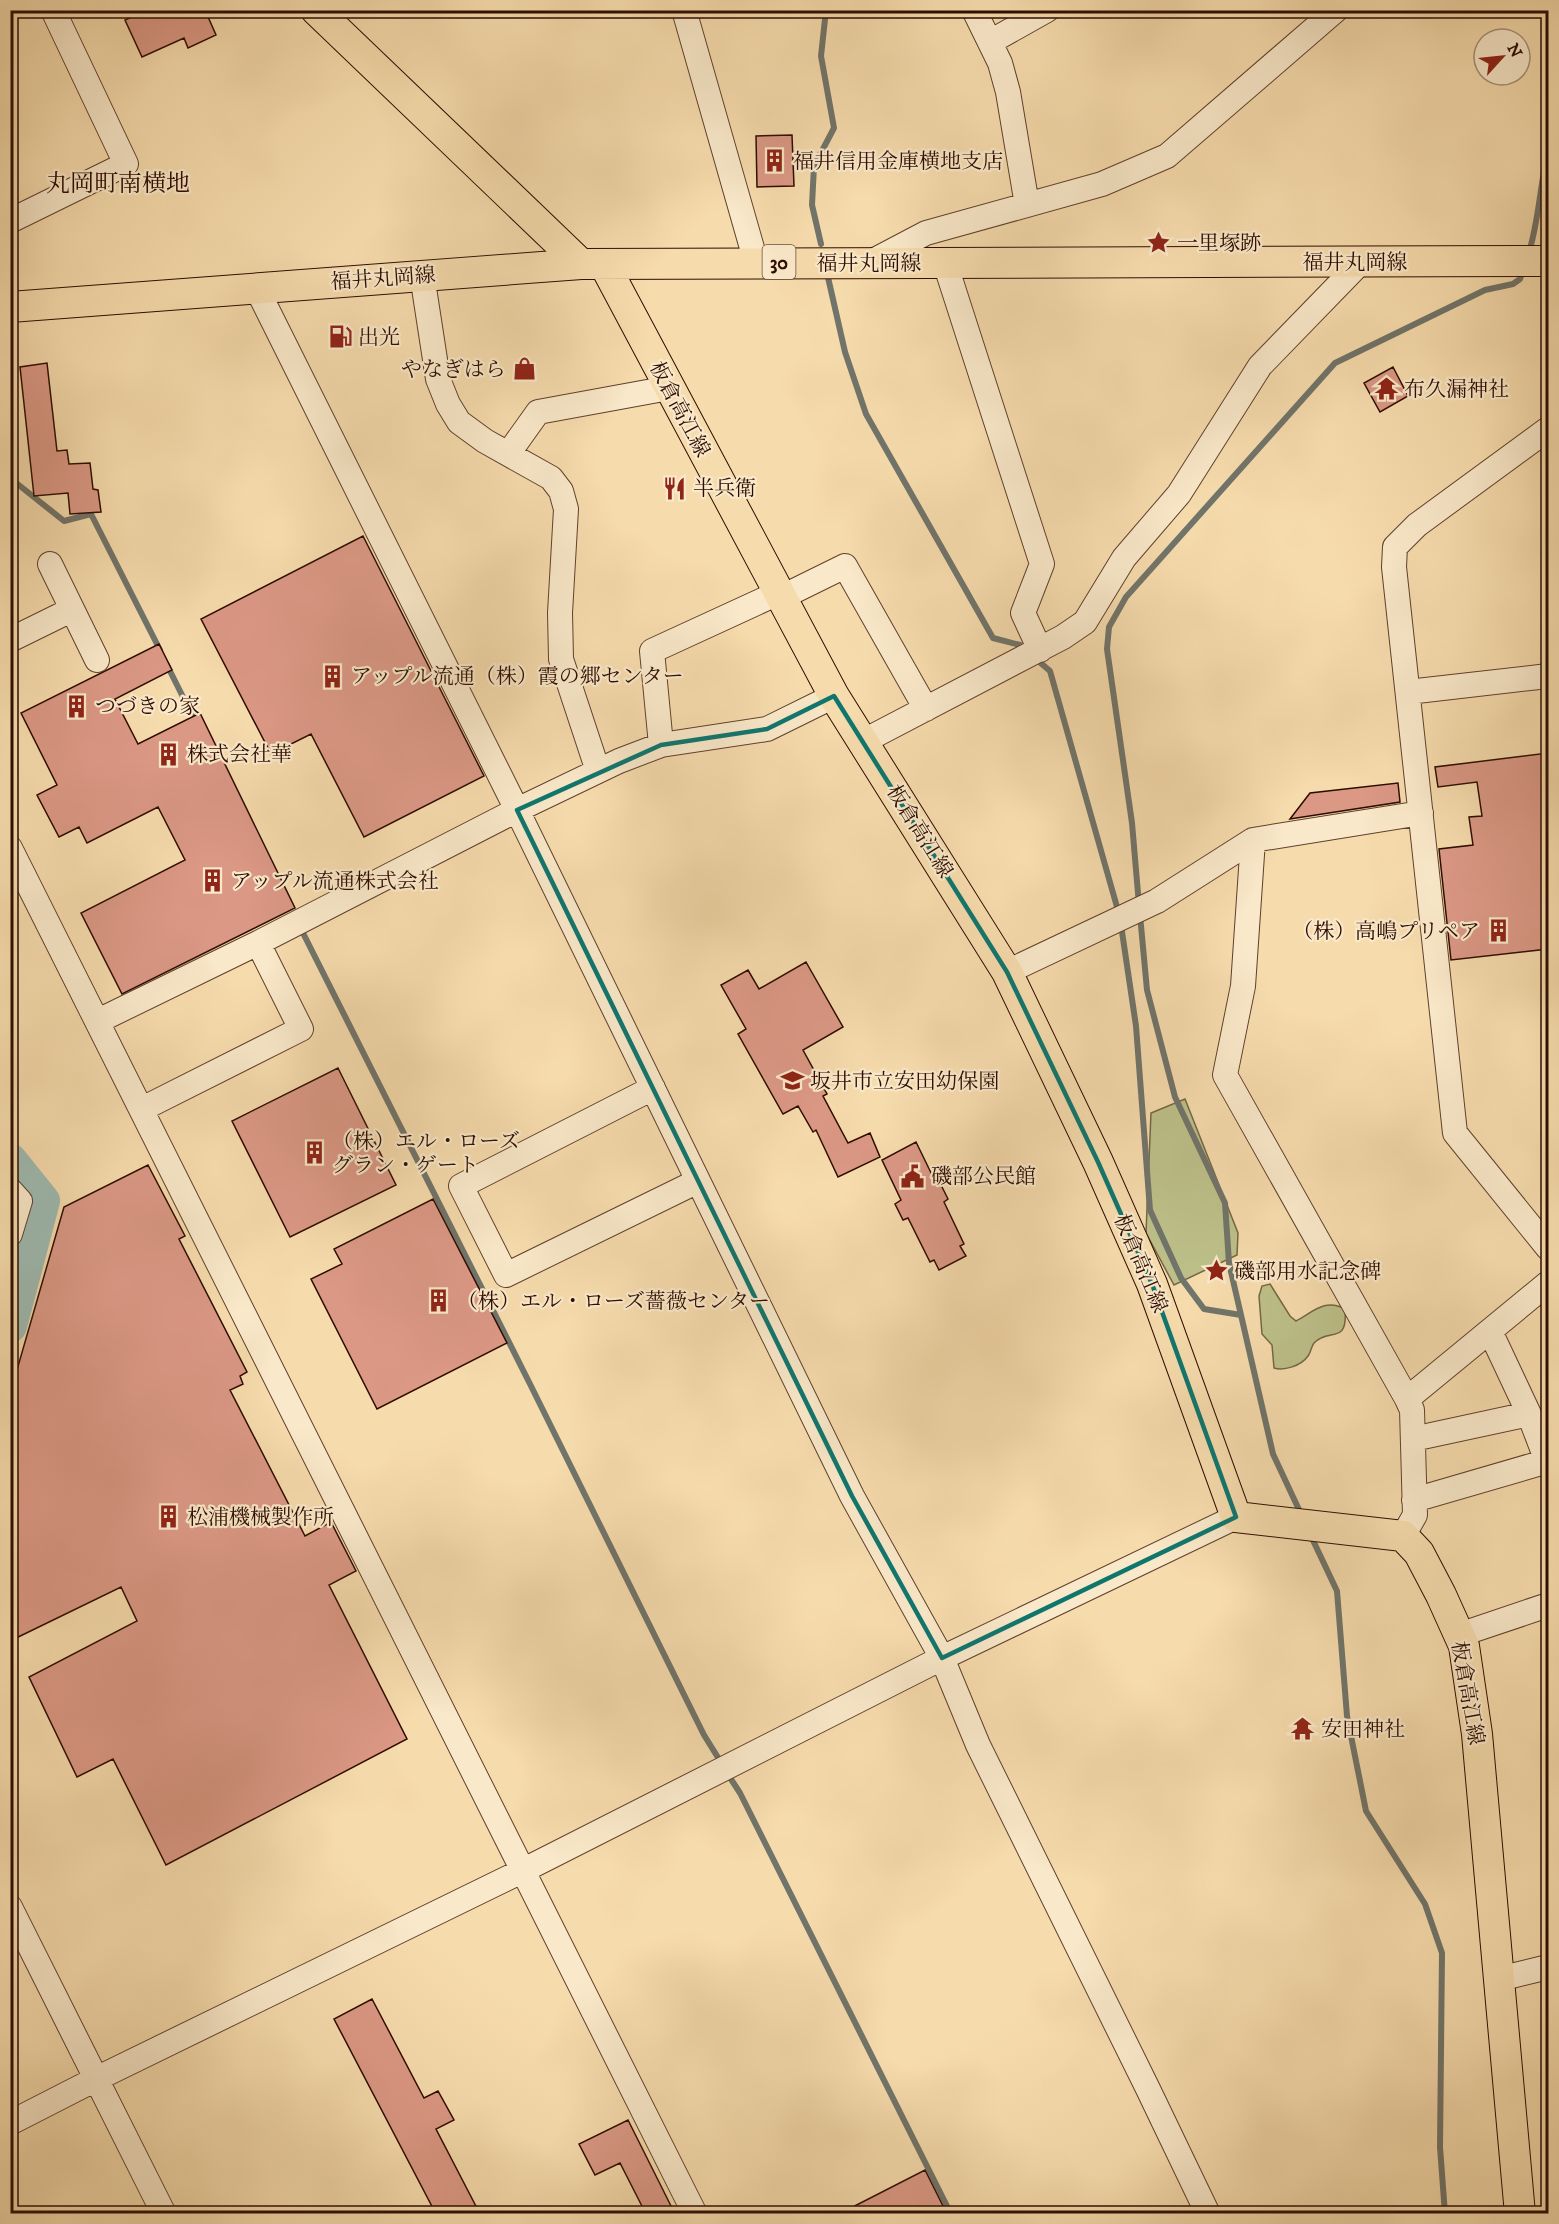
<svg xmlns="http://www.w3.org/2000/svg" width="1559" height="2224" viewBox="0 0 1559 2224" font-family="'IM FELL DW Pica','Noto Serif JP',serif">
<rect width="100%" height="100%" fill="#f6dbac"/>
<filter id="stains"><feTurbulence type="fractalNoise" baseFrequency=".00333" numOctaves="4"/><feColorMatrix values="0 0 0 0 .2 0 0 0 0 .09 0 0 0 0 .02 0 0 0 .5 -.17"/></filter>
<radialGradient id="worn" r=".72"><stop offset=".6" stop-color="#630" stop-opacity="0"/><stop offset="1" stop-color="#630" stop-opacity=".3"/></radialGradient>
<path fill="#bdc089" stroke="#756645" stroke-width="1.5" d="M1185,1099L1238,1233L1237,1255L1174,1285L1146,1233L1151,1113Z
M1270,1284L1290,1316L1296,1321C1313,1312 1325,1298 1345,1309C1348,1346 1329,1327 1314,1343C1311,1347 1311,1352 1308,1356C1301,1366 1284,1371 1274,1368L1272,1345L1262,1334L1259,1296L1262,1286Z"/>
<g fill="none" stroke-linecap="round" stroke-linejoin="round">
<path stroke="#71746a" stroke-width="6" d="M821,244L812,205L814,166L834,128L821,56L826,10
M1529,252C1539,220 1540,184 1548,152
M827,273L845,352L866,414L993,638L1020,645L1026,650
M10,478L64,521L91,514L160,650
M1036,659L1050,671L1119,914
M167,665L196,723
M1139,905L1132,823L1107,649L1109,627L1126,597L1335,363L1485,290L1513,284L1520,279L1523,270
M1140,915L1147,990L1175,1097L1225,1203L1229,1263L1273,1454L1301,1514
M1121,925L1136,1026L1150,1210L1181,1278L1204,1309L1241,1315
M300,927L530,1384L704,1735L722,1764
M1310,1534L1337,1591L1347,1716L1366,1811L1425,1904L1442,1953L1440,2147L1445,2214
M727,1773L740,1793L951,2214"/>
<path stroke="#9ebab0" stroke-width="34" d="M10,1160L43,1201L10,1326"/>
</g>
<path fill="#db9885" stroke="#2d0c01" stroke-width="1.5" d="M147,10H205L216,35L188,48L184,38L142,57L125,20Z
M792,135L794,186L757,187L756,136Z
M47,363L57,451L67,450L69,464L90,463L93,489L98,490L101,512L70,514L68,493L34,496L20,367Z
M1393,367L1408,396L1380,412L1364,383Z
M363,536L484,776L364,837L311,734L271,754L201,619Z
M159,644L172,670L115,699L138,744L200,713L295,908L122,994L81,913L185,860L158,807L87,843L79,827L59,837L37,795L57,785L21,713Z
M1548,753V949L1451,960L1439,849L1473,845L1469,817L1482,816L1477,782L1438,787L1435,767Z
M1398,783L1400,802L1290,819L1310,793Z
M806,962L843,1027L803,1050L827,1094L823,1096L848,1143L870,1133L880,1157L838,1177L816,1130L813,1132L798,1106L783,1114L738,1034L746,1029L721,985L748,970L759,989Z
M338,1068L396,1185L290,1237L232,1121Z
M916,1142L935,1181L938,1179L948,1199L944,1202L964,1244L960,1246L966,1256L939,1270L934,1260L930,1262L908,1218L903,1220L895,1204L901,1200L882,1160Z
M148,1165L185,1236L179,1239L247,1372L240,1376L243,1384L230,1390L305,1536L331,1522L356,1571L329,1585L407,1739L166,1865L113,1759L77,1777L29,1677L137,1621L121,1587L10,1641V1394L64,1207Z
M433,1199L507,1343L377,1409L311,1279L342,1264L334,1249Z
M372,1999L424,2098L438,2091L454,2120L436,2129L480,2214H436L334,2019Z
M628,2120L675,2214H646L620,2163L595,2175L579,2144Z
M925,2170L947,2214H839Z"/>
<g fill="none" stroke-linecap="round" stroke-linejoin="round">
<defs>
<path id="minor" d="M684,10L756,262
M974,10L1000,63L1008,92L1027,205
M990,42L1047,10
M10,221L126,164L53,10
M869,263L926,233L1102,184L1167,156L1336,10
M945,263L1042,564L1023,613L1040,650
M422,275L438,379L448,404L459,422L485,441L551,478L561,491L566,509L560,613L561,659L598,771
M256,287L517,810L852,1496L942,1658L978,1745L1148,2089L1208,2214
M1548,429L1417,525L1395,547L1394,567L1455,1133L1548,1248
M508,454L538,412L669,388
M50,564L97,660
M780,598L845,566L926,709
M10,640L71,610
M1408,692L1548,676
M864,741L1063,637L1085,622L1124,558L1179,494L1260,366L1360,263
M661,745L652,651L778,593
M1253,840L1243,986L1225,1075L1407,1399
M10,848L695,2214
M1007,972L1157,901L1253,840L1421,813
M98,1021L258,943L517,810L619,761L661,745L767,729L834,696
M653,1088L461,1186L506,1275L698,1181
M142,1109L301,1029L258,943
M10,1190L20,1201L10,1234
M1490,1331L1529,1414L1548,1464
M1413,1439L1529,1414
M1414,1500L1548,1461
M1403,1536L1415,1515L1412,1410L1407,1399L1548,1283
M1459,1635L1548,1605
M10,1907L164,2214
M1499,1979L1548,1967
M10,2123L96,2079L522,1871L942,1658L1236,1517"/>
<path id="major" d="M316,10L581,264
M604,264L834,696L1007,972L1098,1162L1152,1284L1236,1517L1403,1536L1419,1553L1441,1595L1464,1646L1477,1734L1520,2214
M10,307L581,264L1548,261"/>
</defs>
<use href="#minor" stroke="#5f402c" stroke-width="26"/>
<use href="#major" stroke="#2d0c01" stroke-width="32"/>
<use href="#minor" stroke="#f9e8c9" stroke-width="24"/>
<use href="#major" stroke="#f6dbac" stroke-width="30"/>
</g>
<path fill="none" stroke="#0f766e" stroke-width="4.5" stroke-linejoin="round" d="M834,696L1007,972L1098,1162L1152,1284L1236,1517L942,1658L852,1496L517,810L661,745L767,729Z"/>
<defs>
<symbol id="building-bare" viewBox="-9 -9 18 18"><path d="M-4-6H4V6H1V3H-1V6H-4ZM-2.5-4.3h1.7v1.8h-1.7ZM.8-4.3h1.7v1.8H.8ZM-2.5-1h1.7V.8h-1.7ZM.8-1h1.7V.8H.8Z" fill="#8f2418" stroke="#f9e8c9" stroke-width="2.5" paint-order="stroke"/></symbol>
<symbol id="sight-bare" viewBox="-9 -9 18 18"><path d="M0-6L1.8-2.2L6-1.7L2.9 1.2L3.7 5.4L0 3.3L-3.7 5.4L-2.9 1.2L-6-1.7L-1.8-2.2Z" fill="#8f2418" stroke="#f9e8c9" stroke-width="2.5" paint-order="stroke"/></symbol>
<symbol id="fuel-bare" viewBox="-9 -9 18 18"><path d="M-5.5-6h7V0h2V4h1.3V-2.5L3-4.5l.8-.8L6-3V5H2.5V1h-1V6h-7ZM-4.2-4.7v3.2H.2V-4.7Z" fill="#8f2418" stroke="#f9e8c9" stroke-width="2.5" paint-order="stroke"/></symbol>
<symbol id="shop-bare" viewBox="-9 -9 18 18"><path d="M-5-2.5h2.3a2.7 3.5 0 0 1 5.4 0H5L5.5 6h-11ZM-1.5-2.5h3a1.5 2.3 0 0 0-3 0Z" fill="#8f2418" stroke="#f9e8c9" stroke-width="2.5" paint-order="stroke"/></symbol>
<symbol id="temple-bare" viewBox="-9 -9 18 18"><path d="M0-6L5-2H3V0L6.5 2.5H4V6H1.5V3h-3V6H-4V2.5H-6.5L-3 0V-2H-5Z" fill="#8f2418" stroke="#f9e8c9" stroke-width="2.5" paint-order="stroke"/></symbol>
<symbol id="restaurant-bare" viewBox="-9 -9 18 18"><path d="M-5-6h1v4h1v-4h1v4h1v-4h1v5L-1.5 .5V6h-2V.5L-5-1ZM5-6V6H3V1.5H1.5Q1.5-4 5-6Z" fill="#8f2418" stroke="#f9e8c9" stroke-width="2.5" paint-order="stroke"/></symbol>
<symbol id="school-bare" viewBox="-9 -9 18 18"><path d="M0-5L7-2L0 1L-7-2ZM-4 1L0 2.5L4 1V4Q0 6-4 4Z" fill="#8f2418" stroke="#f9e8c9" stroke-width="2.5" paint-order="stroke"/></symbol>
<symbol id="civic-bare" viewBox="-9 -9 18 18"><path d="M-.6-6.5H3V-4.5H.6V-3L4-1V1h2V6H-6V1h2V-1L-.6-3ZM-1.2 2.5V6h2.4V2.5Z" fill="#8f2418" stroke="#f9e8c9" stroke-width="2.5" paint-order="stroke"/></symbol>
</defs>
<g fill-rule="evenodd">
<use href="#building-bare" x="758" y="144" width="33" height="33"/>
<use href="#sight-bare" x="1142" y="226" width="33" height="33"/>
<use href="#fuel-bare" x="324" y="320" width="33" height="33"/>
<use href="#shop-bare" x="508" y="352" width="33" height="33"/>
<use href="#temple-bare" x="1370" y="372" width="33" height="33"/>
<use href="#restaurant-bare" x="658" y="472" width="33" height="33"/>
<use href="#building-bare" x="316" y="660" width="33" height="33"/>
<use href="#building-bare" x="60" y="690" width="33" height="33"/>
<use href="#building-bare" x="152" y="738" width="33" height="33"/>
<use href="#building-bare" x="196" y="864" width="33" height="33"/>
<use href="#building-bare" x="1482" y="914" width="33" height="33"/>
<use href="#school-bare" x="776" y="1064" width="33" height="33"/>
<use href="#building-bare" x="298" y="1136" width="33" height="33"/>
<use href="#civic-bare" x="896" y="1160" width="33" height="33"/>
<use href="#sight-bare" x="1200" y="1254" width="33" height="33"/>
<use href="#building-bare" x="422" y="1284" width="33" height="33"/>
<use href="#building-bare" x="152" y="1500" width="33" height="33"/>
<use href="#temple-bare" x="1286" y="1712" width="33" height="33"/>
</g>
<g text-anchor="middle" stroke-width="4.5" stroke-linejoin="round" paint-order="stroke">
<rect fill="#f9e8c9" stroke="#6a4e3d" stroke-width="1.5" x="762.5" y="245" width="33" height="34" rx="4.5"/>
<g font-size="20" font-weight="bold" fill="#2d0c01">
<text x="779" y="269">30</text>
</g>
<g font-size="21" fill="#2d0c01" stroke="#f9e8c9" text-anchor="start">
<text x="793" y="168">福井信用金庫横地支店</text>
<text x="1177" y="250">一里塚跡</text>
<text x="358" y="344">出光</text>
<text x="506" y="376" text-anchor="end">やなぎはら</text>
<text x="1404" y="396">布久漏神社</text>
<text x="693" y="495">半兵衛</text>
<text x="351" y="683">アップル流通（株）霞の郷センター</text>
<text x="95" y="713">つづきの家</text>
<text x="187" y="761">株式会社華</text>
<text x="231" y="888">アップル流通株式会社</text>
<text x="1480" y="938" text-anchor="end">（株）高嶋プリペア</text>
<text x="810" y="1088">坂井市立安田幼保園</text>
<text x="332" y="1148">（株）エル・ローズ<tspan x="332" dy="24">グラン・ゲート</tspan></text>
<text x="931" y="1183">磯部公民館</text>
<text x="1234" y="1278">磯部用水記念碑</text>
<text x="457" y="1308">（株）エル・ローズ薔薇センター</text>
<text x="187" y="1524">松浦機械製作所</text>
<text x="1321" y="1736">安田神社</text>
</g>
<g font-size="21" fill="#2d0c01" stroke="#f9e8c9">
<text x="1355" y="269">福井丸岡線</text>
<text x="869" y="270">福井丸岡線</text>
<text transform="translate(383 278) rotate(-4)" y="7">福井丸岡線</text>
<text transform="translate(680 409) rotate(62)" y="7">板倉高江線</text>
<text transform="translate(920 831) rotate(58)" y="7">板倉高江線</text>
<text transform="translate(1141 1263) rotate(67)" y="7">板倉高江線</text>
<text transform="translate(1468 1693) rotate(80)" y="7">板倉高江線</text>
</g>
<g font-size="24" fill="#2d0c01" stroke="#f9e8c9">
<text x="118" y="191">丸岡町南横地</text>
</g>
</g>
<rect width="1559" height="2224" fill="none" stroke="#f6dbac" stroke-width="36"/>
<rect x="12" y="12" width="1535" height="2200" fill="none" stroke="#2d0c01" stroke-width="3"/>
<rect x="18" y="18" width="1523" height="2188" fill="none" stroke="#2d0c01" stroke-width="1.5"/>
<g transform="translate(1502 57) rotate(63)"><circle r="28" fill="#f9e8c9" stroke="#a79079" stroke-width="1.5"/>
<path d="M0-4.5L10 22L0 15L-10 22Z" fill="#8f2418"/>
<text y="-9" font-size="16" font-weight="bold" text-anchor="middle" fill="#2d0c01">N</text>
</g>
<rect width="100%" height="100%" filter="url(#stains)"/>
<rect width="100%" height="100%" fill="url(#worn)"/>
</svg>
